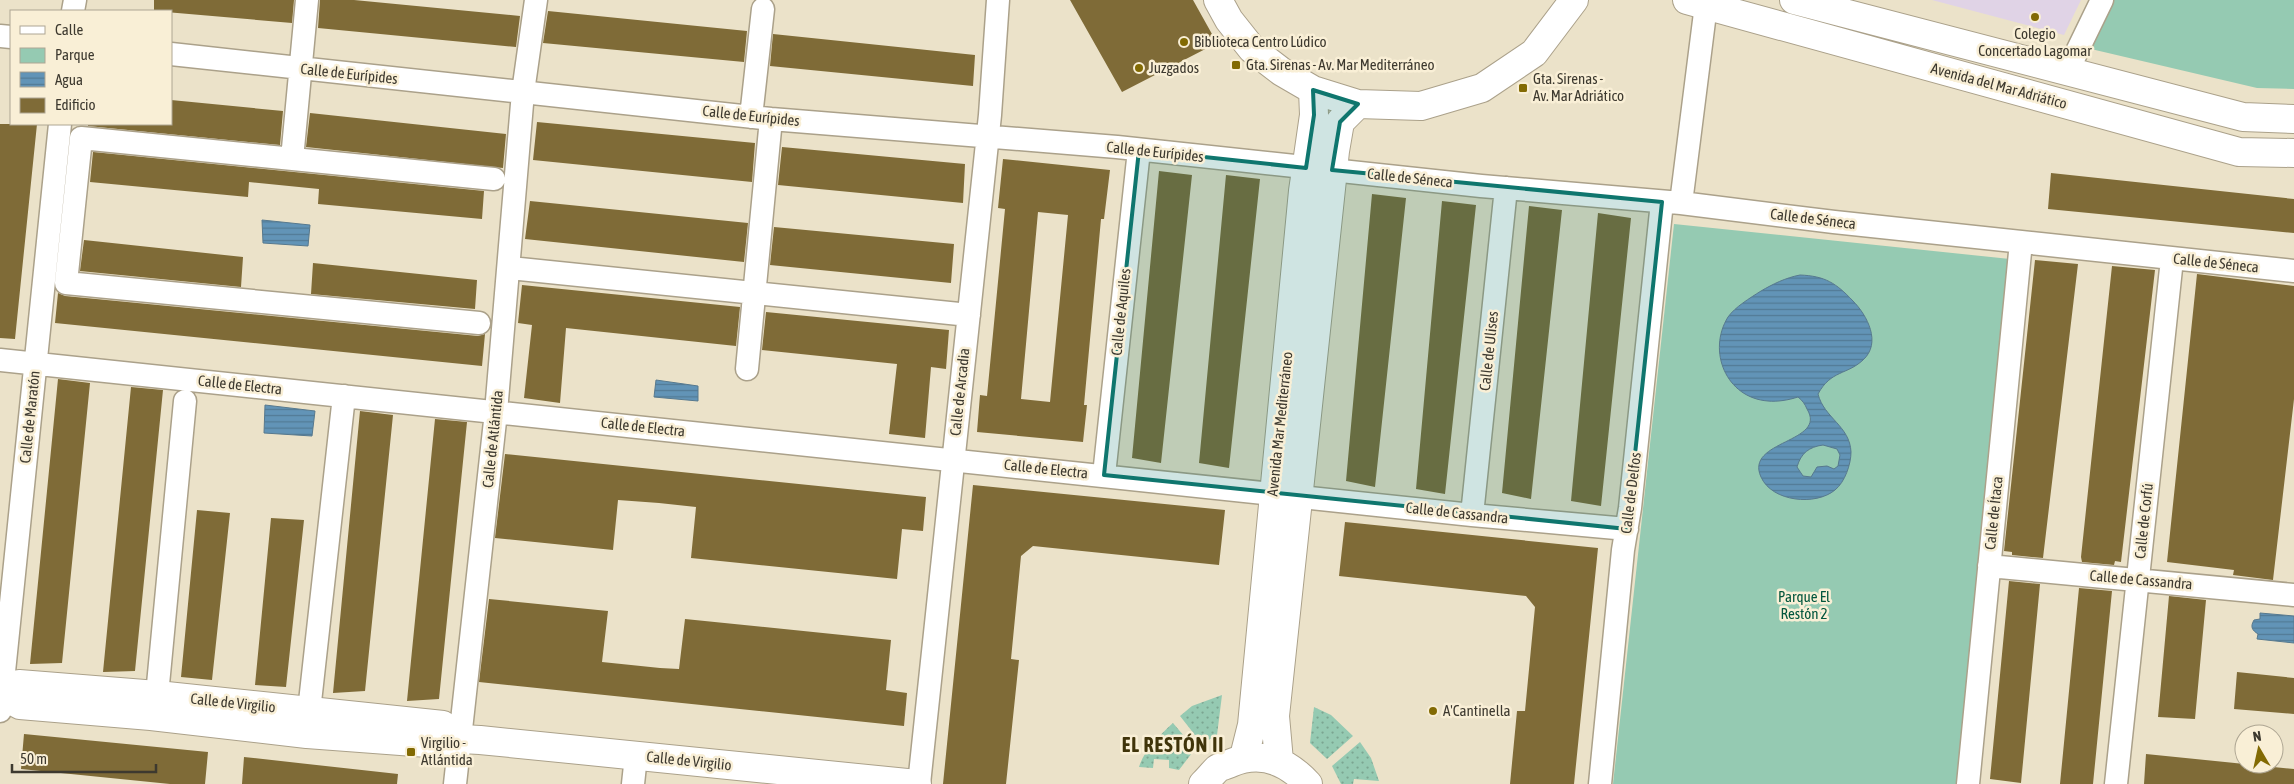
<svg xmlns="http://www.w3.org/2000/svg" width="2294" height="784" viewBox="0 0 2294 784" font-family="'Asap Condensed',sans-serif">
<defs>
<pattern id="grass-dots" width="8" height="8" patternUnits="userSpaceOnUse" patternTransform="scale(1.25)"><rect width="8" height="8" fill="#95cab2"/><path d="M2 2h.1M6 6h.1" fill="none" stroke="#7ba591" stroke-width="1.8" stroke-linecap="round"/></pattern>
<pattern id="water-rules" width="6" height="5" patternUnits="userSpaceOnUse" patternTransform="scale(1.25)"><rect width="6" height="5" fill="#6294b7"/><path d="M0 2.5h6" fill="none" stroke="#527a95"/></pattern>
</defs>
<rect width="100%" height="100%" fill="#ebe2c9"/>
<path fill="#e0d3e6" d="M1932,0H2081L2064,35Z"/>
<path fill="url(#grass-dots)" d="M1222,695L1217,735L1202,744L1180,716L1192,706Z
M1314,707L1331,715L1353,736L1327,759L1310,743Z
M1173,723L1195,749L1179,770L1169,768V760L1154,759L1153,768L1139,767C1144,750 1160,735 1173,723Z
M1360,742L1371,758L1379,781L1354,779L1353,784H1341L1332,766Z"/>
<path fill="#95cab2" d="M2113,0H2294V89L2257,88L2091,49Z
M1674,224L2010,259L1957,784H1613Z"/>
<path fill="url(#water-rules)" stroke="#57798e" fill-rule="evenodd" d="M262,220L310,225L308,246L263,243Z
M1800,275C1825,276 1836,283 1853,301C1867,315 1882,343 1863,360C1847,375 1831,370 1818,394C1824,418 1850,426 1851,452C1851,464 1845,482 1835,490C1816,506 1772,502 1761,477C1744,440 1828,443 1807,409C1805,404 1802,400 1798,397C1789,400 1777,402 1768,401C1726,398 1707,351 1728,317C1735,307 1750,298 1761,291C1773,284 1785,278 1800,275ZM1823,445L1837,449L1840,455L1838,466L1834,469L1827,466L1817,467L1811,477L1803,476L1797,467C1801,453 1809,447 1823,445Z
M656,380L698,386V401L654,397Z
M265,405L315,411L312,436L264,433Z
M2260,613L2294,616V643L2257,639L2258,634C2252,630 2250,627 2254,620L2260,619Z"/>
<path fill="#7f6b37" fill-rule="evenodd" d="M154,0H294L292,23L154,11Z
M320,0H354L520,16L516,47L318,28Z
M1070,0H1193L1217,43L1122,92Z
M548,11L747,31L744,62L543,43Z
M773,34L975,55L973,86L770,66Z
M171,100L283,111L280,145L88,126V124H171Z
M310,113L506,134L503,168L306,147Z
M537,122L755,143L752,182L533,160Z
M0,124H37L15,339L0,338Z
M782,147L965,164L963,203L778,185Z
M93,152L484,191L482,219L318,204L319,189L249,182L248,197L90,182Z
M1003,159L1110,170L1104,219H1101L1084,405H1087L1083,442L977,432L980,395L987,396L1005,209L998,208ZM1038,212L1068,215L1050,402L1021,399Z
M1159,171L1192,175L1161,463L1132,458Z
M2051,173L2294,199V233L2048,209Z
M1226,175L1260,179L1229,468L1199,463Z
M1372,194L1406,198L1375,487L1346,481Z
M530,201L748,223L744,262L525,239Z
M1442,201L1476,205L1445,494L1416,489Z
M1529,206L1562,210L1531,499L1502,493Z
M1598,213L1631,218L1601,506L1571,501Z
M774,227L954,244L951,283L770,265Z
M84,240L243,257L241,287L80,271Z
M2035,260L2078,264L2043,558L2012,555V552L2004,551Z
M313,263L477,280L475,309L311,294Z
M2112,266L2155,270L2121,562L2115,561L2114,565L2082,562L2081,557Z
M2197,274L2294,286V399L2273,580L2233,575L2234,570L2167,562Z
M522,285L740,307L736,346L566,328L560,403L524,398L532,325L518,323Z
M58,293L65,296L478,336L485,334L482,366L55,323Z
M766,312L949,330L946,369L931,367L925,438L889,434L897,364L762,350Z
M58,379L90,383L62,663L30,664Z
M131,387L163,390L135,671L103,672Z
M360,411L393,415L365,691L333,693Z
M435,419L467,422L439,699L407,701Z
M505,454L926,497L923,531L902,529L897,579L691,558L696,507L659,503L618,500L613,550L495,538Z
M973,485L1225,510L1219,565L1033,546L1021,556L1011,659L1019,660L1006,784H943Z
M197,510L230,513L212,680L181,677Z
M271,518L304,520L286,687L255,685Z
M1345,522L1598,548L1574,784H1510L1517,711H1525L1535,607L1526,596L1339,576Z
M2009,581L2040,584L2021,783L1990,779Z
M2079,588L2112,591L2093,784H2060Z
M2169,596L2206,600L2195,719L2158,717Z
M489,599L608,611L602,662L660,668L679,669L685,619L891,640L886,690L907,693L904,726L479,682Z
M2237,672L2294,678V714L2234,709Z
M24,734L208,752L205,784H170L21,769Z
M2146,754L2294,769V784H2144Z
M244,757L398,774L397,784H242Z"/>
<g fill="none" stroke-linecap="round" stroke-linejoin="round">
<defs>
<path id="street" d="M73,11L75,0
M0,36L11,37
M171,54L771,119L1117,147L1481,186L1681,203L1834,222L2294,271
M2067,72L2102,0
M751,117L763,9
M292,159L307,0
M1681,203L1706,5
M510,268L969,315
M479,323L66,283L81,138L494,179
M0,360L1472,515L1627,529
M747,369L771,119
M1104,475L1139,150
M1472,515L1506,188
M1989,566L2294,595
M157,695L185,401
M0,711L60,124
M309,711L344,396
M455,784L496,412L523,92L536,0
M633,784L636,756
M919,784L990,115L998,0
M1600,784L1623,550L1630,508L1662,202
M1968,784L2021,242
M2116,784L2172,259"/>
<path id="secondary" d="M1218,0L1229,20L1252,49L1282,72L1313,90L1358,104L1421,106L1482,88L1534,53L1574,0
M1687,0L2239,152L2294,153
M1794,0L2243,117L2294,119
M0,694L20,705L151,716L307,734L441,744L461,739L480,740L917,784
M2,694L19,684L157,695L443,725L461,739
M1244,757L1252,725L1303,191L1314,115L1313,90
M1279,761L1275,716L1335,151L1340,122L1358,104
M1203,784C1208,779 1212,774 1217,769C1221,766 1227,765 1231,763C1261,750 1287,761 1308,784"/>
</defs>
<use href="#street" stroke="#aba18a" stroke-width="25"/>
<use href="#secondary" stroke="#aba18a" stroke-width="30"/>
<use href="#street" stroke="#fff" stroke-width="22"/>
<use href="#secondary" stroke="#fff" stroke-width="28"/>
</g>
<path fill="#0f766e" fill-opacity="0.2" stroke="#0f766e" stroke-width="4" stroke-linejoin="round" d="M1313,90L1358,104L1340,122L1332,170L1662,202L1627,529L1104,475L1139,150L1306,168L1314,115Z"/>
<g fill="#826a03" stroke="#f9efd6" stroke-width="2">
<circle cx="2035" cy="17" r="5"/>
<circle cx="1184" cy="42" r="5"/>
<rect x="1231" y="60" width="10" height="10" rx="2.5"/>
<circle cx="1139" cy="68" r="5"/>
<rect x="1518" y="83" width="10" height="10" rx="2.5"/>
<circle cx="1433" cy="711" r="5"/>
<rect x="406" y="747" width="10" height="10" rx="2.5"/>
</g>
<g text-anchor="middle" stroke-width="5" stroke-linejoin="round" paint-order="stroke">
<g font-size="15" fill="#3d392f" stroke="#f9efd6" text-anchor="start">
<text x="2035" y="39" text-anchor="middle">Colegio<tspan x="2035" dy="17">Concertado Lagomar</tspan></text>
<text x="1194" y="47">Biblioteca Centro Lúdico</text>
<text x="1246" y="70">Gta. Sirenas - Av. Mar Mediterráneo</text>
<text x="1149" y="73">Juzgados</text>
<text x="1533" y="84">Gta. Sirenas -<tspan x="1533" dy="17">Av. Mar Adriático</tspan></text>
<text x="1443" y="716">A'Cantinella</text>
<text x="421" y="748">Virgilio -<tspan x="421" dy="17">Atlántida</tspan></text>
</g>
<g font-size="15" fill="#3d392f" stroke="#f9efd6">
<text transform="translate(349 74) rotate(6)" y="5">Calle de Eurípides</text>
<text transform="translate(1999 86) rotate(15)" y="5">Avenida del Mar Adriático</text>
<text transform="translate(751 116) rotate(6)" y="5">Calle de Eurípides</text>
<text transform="translate(1155 152) rotate(6)" y="5">Calle de Eurípides</text>
<text transform="translate(1410 178) rotate(6)" y="5">Calle de Séneca</text>
<text transform="translate(1813 219) rotate(7)" y="5">Calle de Séneca</text>
<text transform="translate(2216 263) rotate(6)" y="5">Calle de Séneca</text>
<text transform="translate(1121 312) rotate(-84)" y="5">Calle de Aquiles</text>
<text transform="translate(1489 351) rotate(-84)" y="5">Calle de Ulises</text>
<text transform="translate(240 385) rotate(6)" y="5">Calle de Electra</text>
<text transform="translate(960 392) rotate(-84)" y="5">Calle de Arcadia</text>
<text transform="translate(30 417) rotate(-84)" y="5">Calle de Maratón</text>
<text transform="translate(1280 424) rotate(-84)" y="5">Avenida Mar Mediterráneo</text>
<text transform="translate(643 427) rotate(6)" y="5">Calle de Electra</text>
<text transform="translate(493 439) rotate(-84)" y="5">Calle de Atlántida</text>
<text transform="translate(1046 469) rotate(6)" y="5">Calle de Electra</text>
<text transform="translate(1631 493) rotate(-83)" y="5">Calle de Delfos</text>
<text transform="translate(1457 513) rotate(6)" y="5">Calle de Cassandra</text>
<text transform="translate(1994 513) rotate(-84)" y="5">Calle de Ítaca</text>
<text transform="translate(2144 521) rotate(-84)" y="5">Calle de Corfú</text>
<text transform="translate(2141 580) rotate(5)" y="5">Calle de Cassandra</text>
<text transform="translate(233 703) rotate(6)" y="5">Calle de Virgilio</text>
<text transform="translate(689 761) rotate(6)" y="5">Calle de Virgilio</text>
</g>
<g font-size="15" fill="#02563d" stroke="#f9efd6">
<text x="1804" y="602">Parque El<tspan x="1804" dy="17">Restón 2</tspan></text>
</g>
<g font-size="20" font-weight="bold" letter-spacing="1" fill="#40340a" stroke="#f9efd6">
<text x="1173" y="752">EL RESTÓN II</text>
</g>
</g>
<rect x="10" y="10" width="162" height="115" fill="#f9efd6" stroke="#aea693"/>
<rect x="20" y="26" width="25" height="8" fill="#ffffff" stroke="#aea693"/>
<text x="55" y="35" font-size="15" fill="#3d392f">Calle</text>
<rect x="20" y="48" width="25" height="15" fill="#95cab2" stroke="#aea693"/>
<text x="55" y="60" font-size="15" fill="#3d392f">Parque</text>
<rect x="20" y="72" width="25" height="15" fill="url(#water-rules)" stroke="#aea693"/>
<text x="55" y="85" font-size="15" fill="#3d392f">Agua</text>
<rect x="20" y="98" width="25" height="15" fill="#7f6b37" stroke="#aea693"/>
<text x="55" y="110" font-size="15" fill="#3d392f">Edificio</text>
<g transform="translate(2259 749) rotate(351)"><circle r="24" fill="#f9efd6" stroke="#aea693"/>
<path d="M0-4L9 19L0 12L-9 19Z" fill="#826a03"/>
<text y="-8" font-size="14" font-weight="bold" text-anchor="middle" fill="#3d392f">N</text>
</g>
<path d="M12 764v8h144v-8" fill="none" stroke="#3d392f" stroke-width="2.5"/>
<text x="20" y="764" font-size="15" fill="#3d392f" stroke="#f9efd6" stroke-width="4" paint-order="stroke">50 m</text>
</svg>
